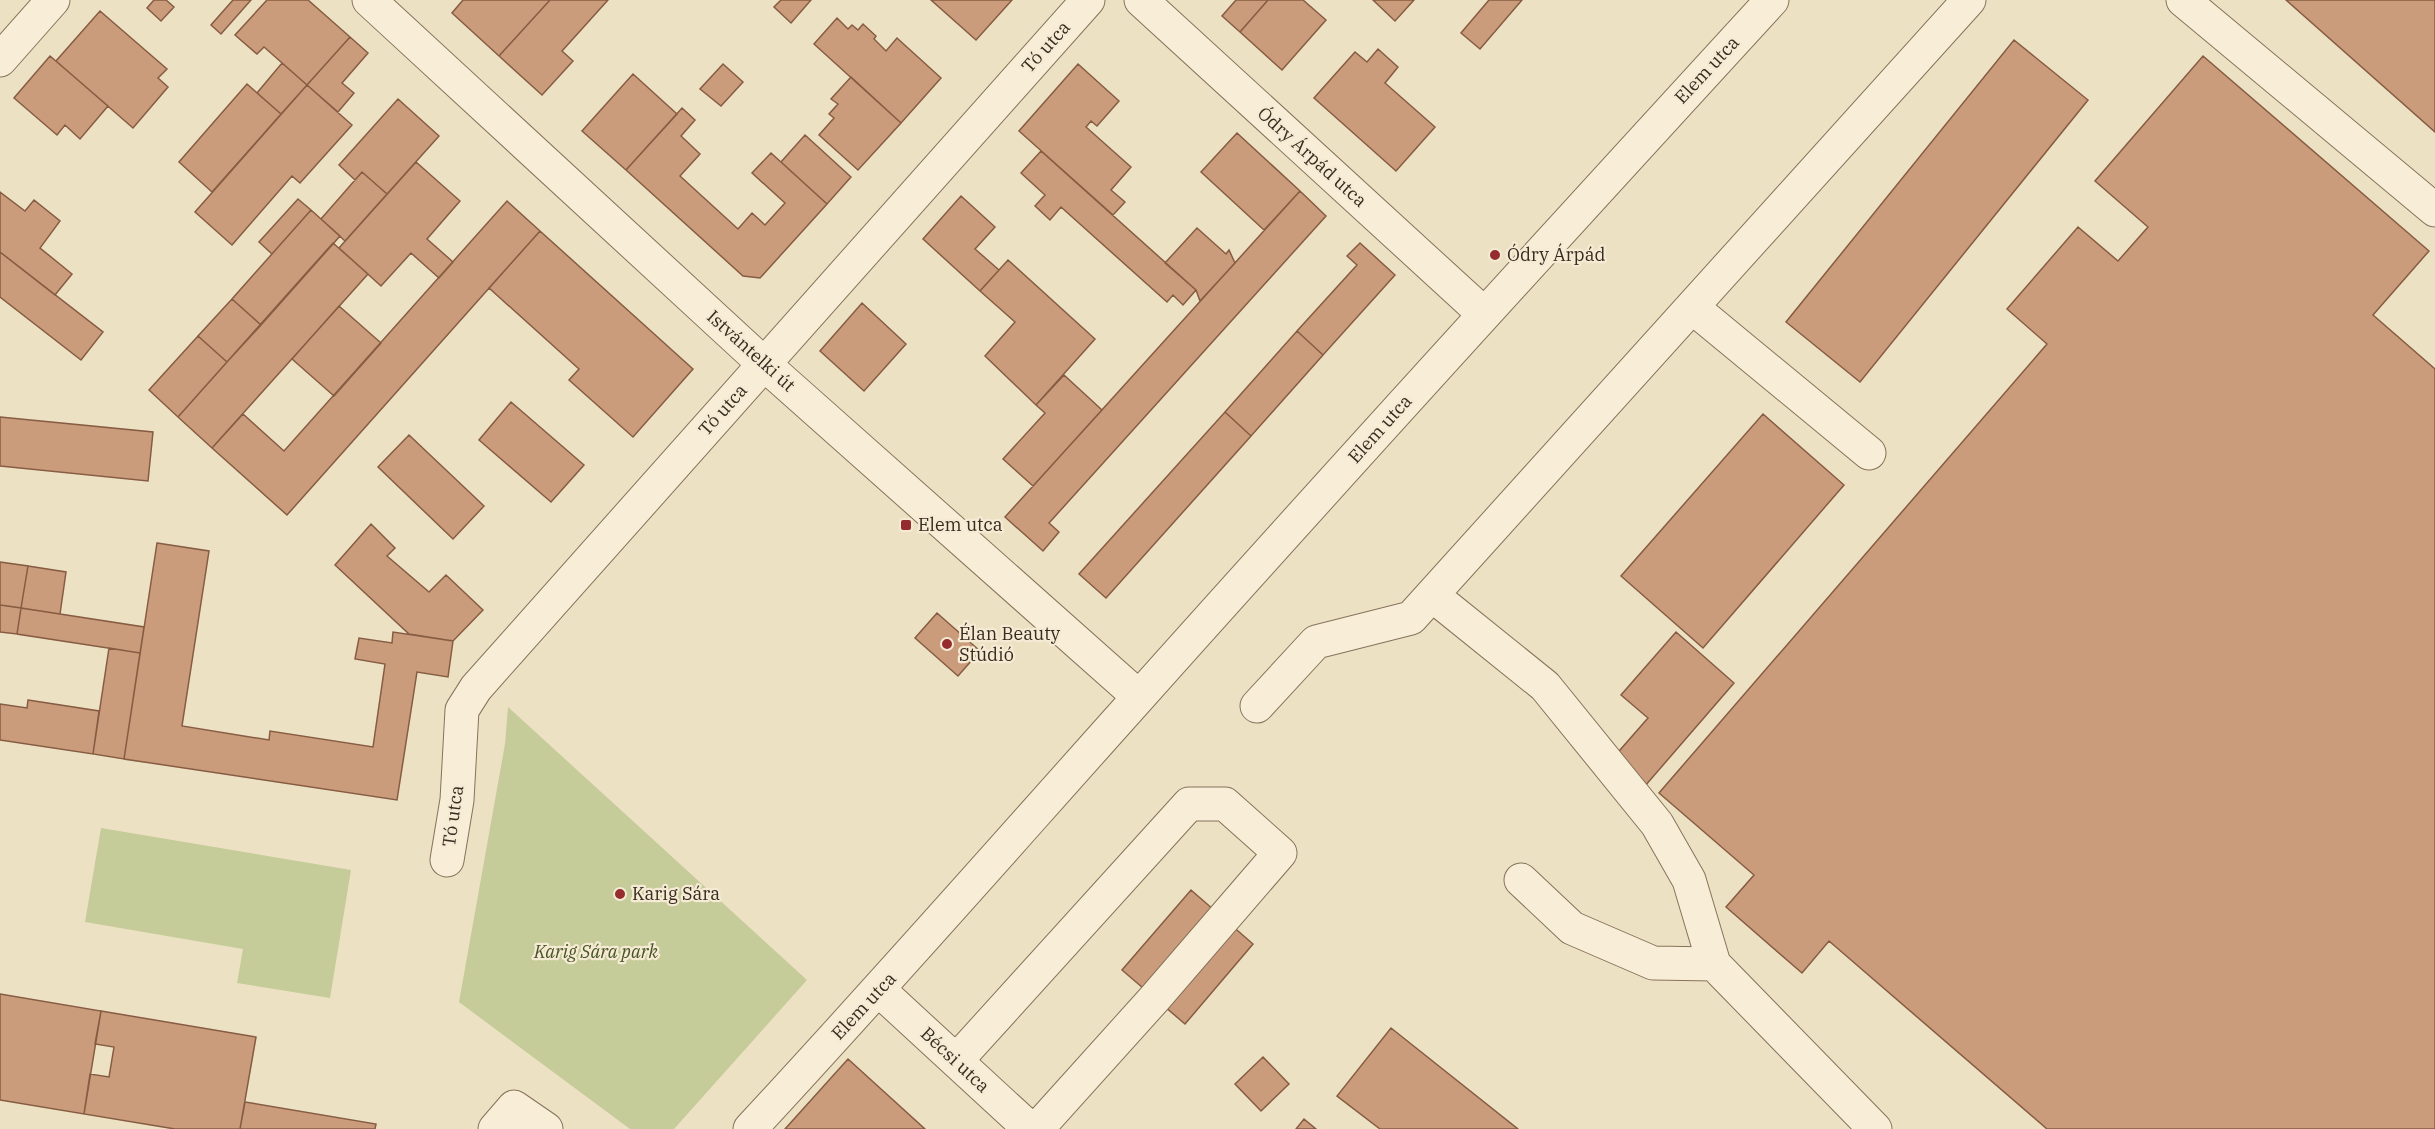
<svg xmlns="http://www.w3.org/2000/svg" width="2435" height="1129" viewBox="0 0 2435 1129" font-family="'IBM Plex Serif',serif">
<rect width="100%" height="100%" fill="#ede1c4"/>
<path fill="#c5cb99" d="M508,707L807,980L674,1129H630L459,1002L505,744Z
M101,828L351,870L330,998L237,983L243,949L85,922Z"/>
<path fill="#ca9c7b" stroke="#865c42" stroke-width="1.5" d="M154,0H166L174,7L161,21L147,8Z
M233,0H251L221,34L211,25Z
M267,0H308L350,37L307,85L264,47L257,54L235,35Z
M463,0H550L499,56L452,13Z
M550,0H608L562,51L573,61L542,95L499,56Z
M781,0H811L791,23L774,7Z
M931,0H1012L976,40Z
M1236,0H1268L1240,32L1222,16Z
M1268,0H1303L1326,20L1282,70L1240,32Z
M1373,0H1414L1395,21Z
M1489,0H1522L1480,49L1461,33Z
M2286,0H2435V132Z
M100,11L167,69L158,78L168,87L133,128L56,61Z
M837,18L848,29L852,25L858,30L863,24L876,36L874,39L886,51L897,38L941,78L901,123L814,44Z
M350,37L368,53L342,83L354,93L338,112L307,85Z
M2014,40L2088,100L1860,382L1786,322Z
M1378,49L1398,67L1385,83L1435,127L1396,171L1314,98L1355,52L1367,62Z
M50,56L108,106L80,139L65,125L57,135L14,98Z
M2203,56L2429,251L2373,315L2435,369V1129H2047L1829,941L1802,973L1726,907L1754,875L1659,793L2047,344L2007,309L2078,227L2118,261L2148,227L2095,181Z
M282,63L307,85L281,114L257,93Z
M723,64L743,82L721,106L700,89Z
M1078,64L1119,101L1097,126L1091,121L1086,127L1131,167L1111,190L1125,202L1113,215L1019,131Z
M633,74L677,114L626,170L582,131Z
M851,77L901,123L858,170L819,135L834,118L829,114L838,104L831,99Z
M247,84L281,114L212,192L179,162Z
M307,85L352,125L300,183L292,176L232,245L195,212Z
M398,99L439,136L387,194L362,172L355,180L339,165Z
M682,108L695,120L681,136L700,154L680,176L738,229L752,213L765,225L785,203L752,173L771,153L827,204L760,278L743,276L626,170Z
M1237,133L1300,191L1264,230L1201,172Z
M805,135L851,177L827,204L781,162Z
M1041,151L1196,290L1183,305L1173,295L1167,302L1061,207L1050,220L1035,206L1045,195L1021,173Z
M416,162L460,201L427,239L453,262L439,278L411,253L381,286L339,248Z
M362,172L387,194L345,241L321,219Z
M1300,191L1326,216L1049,523L1059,532L1043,551L1005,517Z
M0,192L25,211L34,200L60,221L40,248L72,274L55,295L0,252Z
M961,196L995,227L975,249L999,270L980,291L923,239Z
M298,199L311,210L272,254L259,242Z
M507,201L540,231L287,515L212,448L243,414L284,451Z
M311,210L340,236L261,325L232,299Z
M1197,228L1226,254L1229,250L1235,263L1200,301L1196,290L1165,263Z
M540,231L693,369L633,437L569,380L579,369L489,288Z
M333,243L368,274L212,448L178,417Z
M1360,243L1395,275L1323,355L1297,331L1357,265L1347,256Z
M0,252L103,332L81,360L0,297Z
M1008,260L1095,339L1036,405L985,356L1015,322L980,291Z
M232,299L261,325L227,362L198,336Z
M862,303L906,344L864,391L820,351Z
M339,306L381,343L334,396L292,359Z
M1297,331L1323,355L1251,436L1225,412Z
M198,336L227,362L178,417L149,390Z
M1064,375L1102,410L1033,486L1003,459L1045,413L1036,405Z
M511,402L584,465L551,502L479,440Z
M1225,412L1251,436L1106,598L1079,574Z
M1763,414L1844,485L1703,648L1621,576Z
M0,417L153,432L148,481L0,466Z
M409,435L484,506L453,539L378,467Z
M371,524L395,548L387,556L429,592L446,575L483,610L453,641L409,634L335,565Z
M157,543L209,551L182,726L269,740L270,731L373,747L385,664L355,659L359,638L392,643L393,632L453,641L448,677L417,672L397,800L124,759Z
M0,562L28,566L21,608L0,605Z
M28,566L66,572L60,614L21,608Z
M0,605L21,608L17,634L0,632Z
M21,608L144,627L140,653L17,634Z
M937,613L980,651L958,676L915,638Z
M1676,632L1734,683L1645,786L1613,758L1648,718L1621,695Z
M109,648L140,653L124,759L93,754Z
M28,700L99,711L93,754L0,740V704L27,708Z
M1191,890L1253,944L1185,1024L1122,970Z
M0,994L101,1011L84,1114L0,1100Z
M101,1011L256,1037L240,1129H175L84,1114L90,1074L109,1077L114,1047L95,1044Z
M1391,1028L1518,1129H1380L1337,1096Z
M1263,1057L1289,1084L1261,1111L1235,1084Z
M848,1059L925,1129H785Z
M245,1102L376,1124L375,1129H240Z
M1304,1119L1316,1129H1296Z"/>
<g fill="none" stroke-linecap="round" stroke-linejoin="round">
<defs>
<path id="minor" d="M369,0L764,364L1139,697
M1141,0L1484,314
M2183,0L2435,210
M0,60L53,0
M1692,307L1869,453
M1432,595L1545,686L1657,824L1689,880L1714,964
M1257,706L1316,642L1411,618L1969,0
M447,860L457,800L462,710L476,688L1088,0
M1521,880L1572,928L1653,963L1714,964L1875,1129
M879,990L1030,1129
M956,1061L1189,804H1225L1280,853L1155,998L1037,1129
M495,1129L514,1107L546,1129
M750,1129C882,987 1010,841 1139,697C1348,463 1560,231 1772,0"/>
</defs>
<use href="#minor" stroke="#87725b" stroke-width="35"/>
<use href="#minor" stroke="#f8eed8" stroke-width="33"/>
</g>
<g fill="#952d2e" stroke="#f5ebd4" stroke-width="2">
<circle cx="1495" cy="255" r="6"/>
<rect x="900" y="519" width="12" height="12" rx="3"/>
<circle cx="947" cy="644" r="6"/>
<circle cx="620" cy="894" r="6"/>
</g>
<g text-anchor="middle" stroke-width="4.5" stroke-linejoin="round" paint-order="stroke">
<g font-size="18" fill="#382b1f" stroke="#f5ebd4">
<text transform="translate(1046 47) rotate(-48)" y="6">Tó utca</text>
<text transform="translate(1707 70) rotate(-47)" y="6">Elem utca</text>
<text transform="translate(1312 157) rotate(42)" y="6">Ódry Árpád utca</text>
<text transform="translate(751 351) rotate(42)" y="6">Istvántelki út</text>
<text transform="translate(723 410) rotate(-48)" y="6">Tó utca</text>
<text transform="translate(1380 429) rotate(-48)" y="6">Elem utca</text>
<text transform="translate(453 816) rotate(-82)" y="6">Tó utca</text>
<text transform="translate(864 1006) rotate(-47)" y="6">Elem utca</text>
<text transform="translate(955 1060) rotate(43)" y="6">Bécsi utca</text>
</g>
<g font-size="18" fill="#382b1f" stroke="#f5ebd4" text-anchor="start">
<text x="1507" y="261">Ódry Árpád</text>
<text x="918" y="531">Elem utca</text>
<text x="959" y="640">Élan Beauty<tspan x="959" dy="21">Stúdió</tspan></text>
<text x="632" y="900">Karig Sára</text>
</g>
<g font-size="18" font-style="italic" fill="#485426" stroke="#f5ebd4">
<text x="596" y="958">Karig Sára park</text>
</g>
</g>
</svg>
